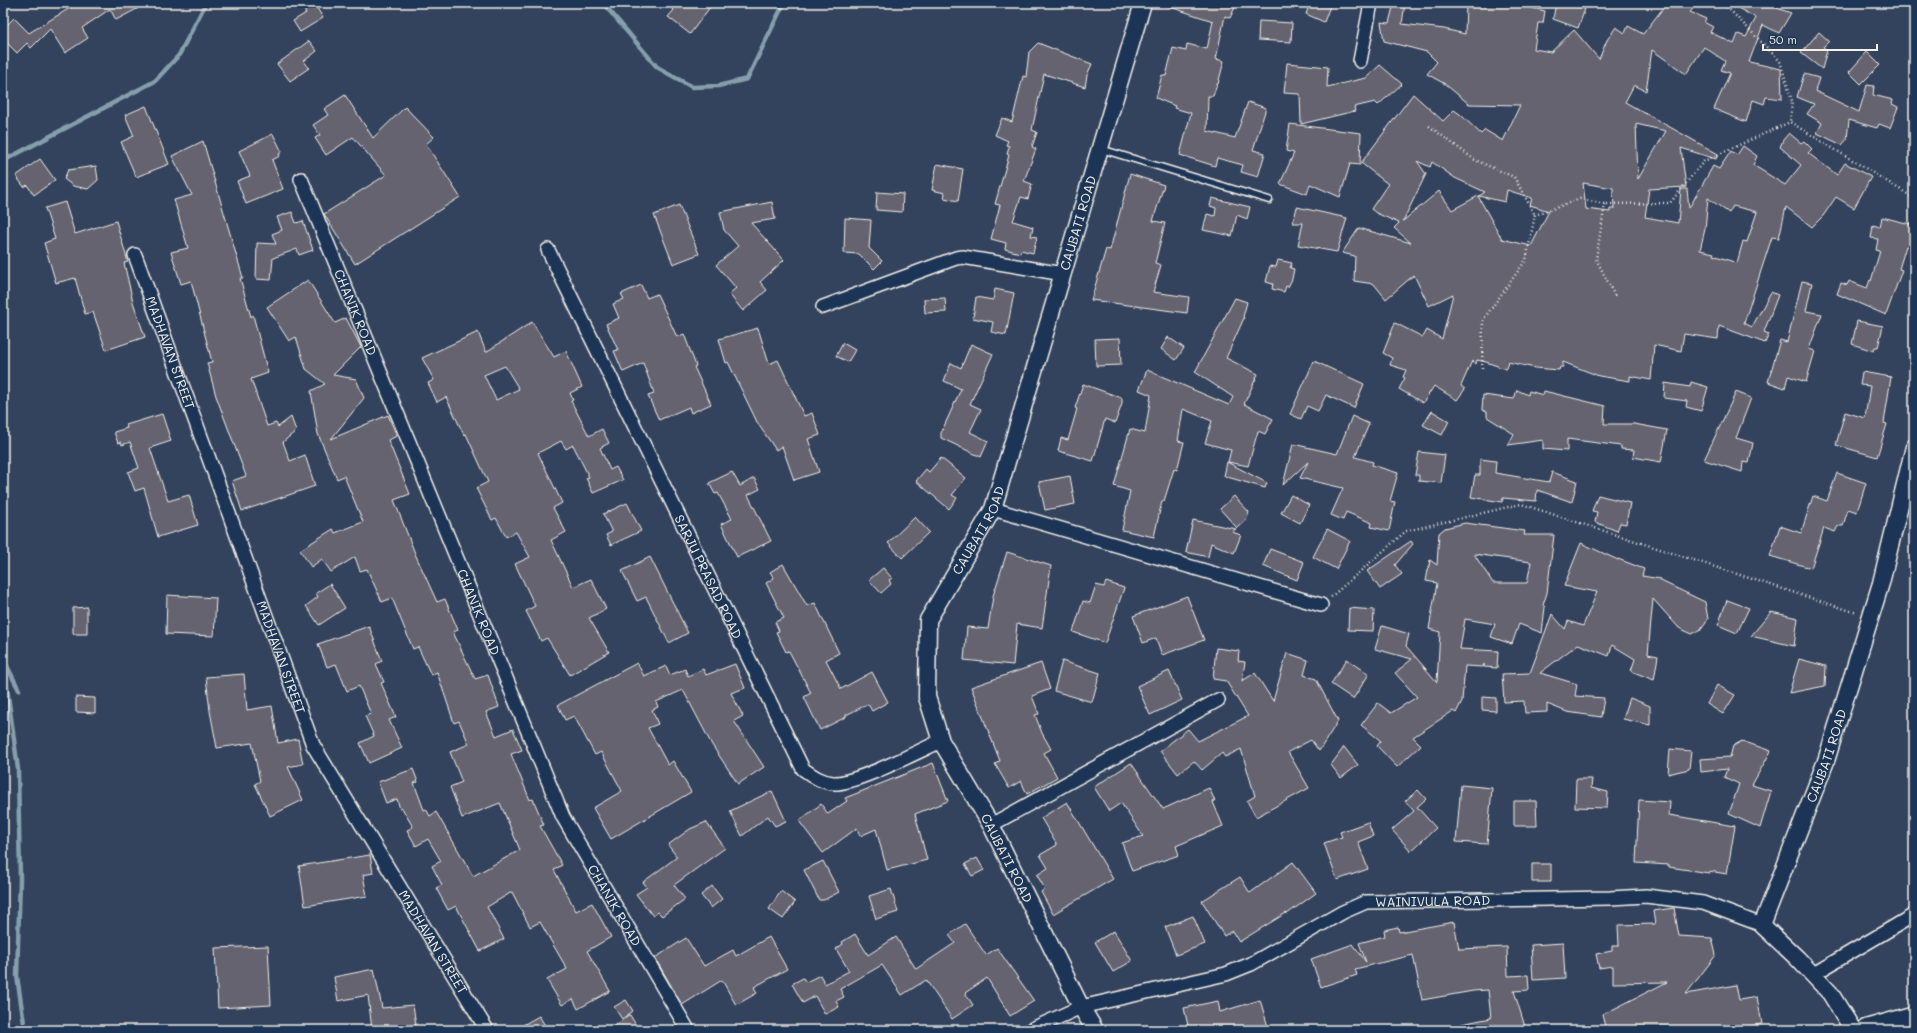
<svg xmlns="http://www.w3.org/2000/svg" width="1917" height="1033" viewBox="0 0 1917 1033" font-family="Mali,sans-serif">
<rect width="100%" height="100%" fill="#33435e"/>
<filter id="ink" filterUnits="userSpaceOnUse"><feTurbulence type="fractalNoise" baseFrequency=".025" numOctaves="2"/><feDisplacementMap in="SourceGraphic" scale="8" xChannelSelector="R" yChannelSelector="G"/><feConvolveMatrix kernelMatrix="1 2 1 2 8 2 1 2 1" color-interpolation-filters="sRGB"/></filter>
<g filter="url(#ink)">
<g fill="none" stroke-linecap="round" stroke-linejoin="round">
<path stroke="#869fac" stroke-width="4.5" d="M603,3L657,67L692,87L718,86L747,79L784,3
M3,161L155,81L179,55L206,3
M3,658L19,690L3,659L18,769L20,879L17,976L25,1030"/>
</g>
<path fill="#65636f" stroke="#f4f1e8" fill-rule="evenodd" d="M78,3H148L116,20L110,9L82,28L88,38L65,53L50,29L31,48L27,43L17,53L3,39V29L14,18L29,33Z
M300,3H314L323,18L300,32L293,21L306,13Z
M664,3H713L690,34L668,17L674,10Z
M1164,3H1237L1230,18L1225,16L1216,59L1224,61L1218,84H1217L1213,96H1208L1207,131L1235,138L1248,102L1266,108L1253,150L1265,153L1258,177L1241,172L1243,165L1217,158L1215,166L1180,155L1191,113L1174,108L1175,106L1156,98L1162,75L1166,76L1173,48L1186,51L1187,44L1207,49L1213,21L1164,5Z
M1310,3H1324L1330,6L1324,22L1306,14Z
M1394,3H1405L1402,24L1444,29L1465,34L1466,3H1510L1545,11L1543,23H1538L1534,49L1551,52L1574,30L1599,59L1607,40L1616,27L1625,33L1628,26L1643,34L1667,3H1698L1690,12L1706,19L1704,22L1713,27L1710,32L1734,44L1738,34L1746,37L1756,18L1729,3H1762L1791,13L1779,33L1763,25L1749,62L1781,69L1782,99L1766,97L1764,104L1753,100L1746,122L1714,109L1730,73L1721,70L1725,61L1704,47L1686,74L1652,50L1646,91L1634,85L1625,102L1718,154L1716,159L1681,148L1686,187L1649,189L1645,217L1678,223L1681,189H1687L1689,208L1713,166L1719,169L1731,151L1737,155L1743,146L1757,156L1753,165L1785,185L1801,165L1780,147L1783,140L1789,133L1801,143L1804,141L1812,149L1808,153L1837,175L1845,163L1871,177L1854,208L1836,197L1823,216L1812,227L1786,207L1779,238L1772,237L1744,323L1752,327L1771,292L1778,295L1764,332L1769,334L1765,343L1719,326L1718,339L1684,334L1681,351L1654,345L1651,380L1630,376V381L1599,376L1563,362V367H1560L1559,370L1535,368L1508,362L1506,369L1486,362L1477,360L1476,364L1472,361L1461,386L1465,389L1457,400L1434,386L1423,403L1399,389L1405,378L1403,377L1406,370L1390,365L1392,358L1383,353L1395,323L1423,337L1427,330L1442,339L1453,294L1429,306L1414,275L1386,299L1374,284L1354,281L1355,256L1342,253L1359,228L1411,243L1394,228L1399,223L1376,213L1371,209L1388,184L1361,163L1413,94L1443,121L1454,110L1461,115L1481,134L1485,130L1503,141L1520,105L1469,104L1445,84L1427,74L1437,62L1427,52L1384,41L1381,22L1389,23ZM1636,124L1666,131L1638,179ZM1417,161L1430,167L1432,162L1455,178L1485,192L1479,196L1505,202L1507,190L1532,198L1530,205L1549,211L1531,246L1502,239L1478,196L1452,210L1439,191L1403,221L1426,174ZM1583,183L1613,188L1614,209H1610V212L1586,209ZM1708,198L1729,213L1733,206L1757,212L1747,242L1743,241L1737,263L1713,255L1714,253L1700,250L1705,229Z
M1556,3H1565L1585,9L1578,28L1553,19Z
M1259,21L1292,23L1291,42L1258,40Z
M1819,32L1829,41L1823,47L1827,50L1822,69L1801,53Z
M309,41L317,51L304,61L309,68L290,81L277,64Z
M1038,43L1092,64L1087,75L1085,87L1044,74L1032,130L1037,132L1032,147L1036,149L1024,181L1032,184L1028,199L1021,197L1013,221L1033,227L1031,236L1037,237L1033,253L1021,250L1020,253L1005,249L1006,243L991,239L1000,205L995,204L1009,155L1007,154L1009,146L1006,145L1008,141L995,135L1002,118L1012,122L1023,76L1026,77L1029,52Z
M1867,52L1880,65L1861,84L1849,72Z
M1287,63L1328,67L1327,87L1366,78L1380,65L1402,84L1378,105L1375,102L1354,107L1355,111L1301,124L1300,94L1284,93Z
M1804,74L1819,78L1815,91L1859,112L1867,85L1874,86L1873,95L1893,100L1892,104L1898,107L1890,128L1879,124L1877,128L1849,120L1847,139L1842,145L1817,133L1822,123L1807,114L1814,104L1797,97Z
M345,95L373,138L405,107L434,137L426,144L460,197L355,264L324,214L386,175L353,137L326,155L315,138L320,135L313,125L328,115L324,109Z
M146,106L169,164L136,177L121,142L134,136L125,115Z
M1290,124L1361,133L1360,165L1350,164L1340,197L1310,184L1307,194L1280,184L1294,153L1286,151Z
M273,134L282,152L279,154L280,156L272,160L283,189L246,204L237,181L250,176L239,151Z
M203,141L243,278H240L251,317L253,315L268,373L251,379L267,426L276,423L278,427L291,417L296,431L283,442L290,461L305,455L315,486L242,511L232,481L246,476L216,396L207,363L212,362L191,281L181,284L171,252L188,248L174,200L192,195L172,156Z
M40,159L55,180L34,195L27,185L24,187L16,176Z
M937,164L963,169L958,201L944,198L945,193L932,190Z
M96,166L98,180L88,189L73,186L64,179L68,170Z
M1130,174L1164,185L1153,221L1165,223L1155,263L1161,265L1153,292L1189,297L1187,313L1091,300L1106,249L1110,250Z
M877,192L903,194L902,212L876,210Z
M1212,198L1250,207L1247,219L1237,215L1232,236L1203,230L1207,214L1215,216L1216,208L1210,206Z
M65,202L75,234L116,221L128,262L124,263L133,302L145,337L106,350L93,312L85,314L75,278L56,283L44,243L55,239L45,208Z
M772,202L775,219L751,223L784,260L760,282L767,290L743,311L729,294L736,288L716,265L738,246L724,230L720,212Z
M679,205L699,254L673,264L654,215Z
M1297,207L1347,218L1337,252L1298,245L1303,223H1293Z
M292,212L296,223L303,221L313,250L299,255L297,249L273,258L271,280L256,279L257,243L276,244L272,234L282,230L277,217Z
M1882,217L1914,225V248L1906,246L1899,269L1902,270L1886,315L1837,294L1841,283L1847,285L1849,281L1867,288L1870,280L1871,281L1880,251L1876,250L1878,239L1871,238L1873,225L1880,227Z
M845,218L871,220L869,248L882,261L874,269L859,254L844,253Z
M1278,260L1292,263L1290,268L1294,269L1292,279L1288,287L1286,286L1284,292L1272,289L1273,284L1266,282L1270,266L1276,267Z
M308,280L335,323L346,318L361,347L333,375L356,379L364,398L331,439L388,415L397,436L388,440L410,494L394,500L416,556L437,602L445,599L458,630L453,632L475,679L488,675L499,707L486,712L496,736L513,729L522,750L511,754L530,800L533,799L544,825L540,826L562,865L554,870L576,911L592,903L611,937L587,951L610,991L578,1009L573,999L562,1005L547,980L567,969L540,922L530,927L512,892L487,907L504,939L480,951L456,906L448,910L436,888L442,885L432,866L441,861L428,839L416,846L407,830L413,827L402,808L400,809L397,799L386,803L378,782L413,769L418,782L414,783L424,810L426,809L430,816L436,812L473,876L520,850L500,803L462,818L450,787L462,782L450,752L469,744L459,721L454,723L437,672L431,675L418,647L413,649L392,598L382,602L367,569L360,571L355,557L331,572L322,559L311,567L300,550L333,529L335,533L363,522L344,476L337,479L318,434L311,391L325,384L306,369L296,337L289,341L267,307Z
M1802,281L1812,283L1806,311L1822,314L1809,349L1815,351L1806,382L1788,376L1785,388L1768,382L1780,340L1787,342Z
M641,285L647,298L657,294L677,337L684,334L696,366L694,367L711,404L691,413L689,407L659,420L648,396L654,394L653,390L643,363L623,372L614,351L618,350L606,324L619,318L613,304L624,299L621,294Z
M995,289L1014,293L1006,335L991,332L993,322L973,318L976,297L993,300Z
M945,298L946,312L925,313L924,299Z
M1235,298L1247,302L1243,317L1244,318L1226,358L1258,374L1244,404L1273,419L1265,434L1258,431L1248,466L1228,462L1231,450L1205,443L1212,421L1183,409L1178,441L1184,442L1177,470L1174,469L1164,501H1162L1154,537L1122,530L1130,491L1114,486L1130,429L1145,433L1151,395L1139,390L1147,370L1229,405L1233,397L1195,372Z
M1857,321L1883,326L1878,347H1875L1874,351L1852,344Z
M532,322L554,357L566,351L582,387L570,393L573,400L571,401L589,436L602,429L609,443L600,448L610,470L616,467L623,480L593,493L586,478L589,477L573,445L566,449L561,441L538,453L562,503L553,508L566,532L551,540L573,587L591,579L606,609L589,618L609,652L570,675L547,638L541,641L526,611L535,606L515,564L530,557L516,532L506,537L496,518L492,520L476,488L488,482L466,434L464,435L446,397L437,402L428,383L434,380L422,358L478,332L486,352ZM505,366L519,389L496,400L484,375Z
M758,328L769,364L778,360L804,416L812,413L820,435L808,439L819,472L794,480L782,446L776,450L758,424L728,362L726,363L719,339Z
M1168,337L1184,348L1176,360L1161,349Z
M1120,338L1121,365L1096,366L1095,339Z
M843,343L855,350L848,362L836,356Z
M971,344L993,354L970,404L981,409L970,432L988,441L981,457L941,438V433L961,389L944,381L951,363L961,368Z
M1314,361L1364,384L1354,408L1326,395L1318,411L1307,406L1301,419L1290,414Z
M1862,372L1891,377L1884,423L1887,424L1877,457L1836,445L1845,412L1865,418L1870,386L1860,385Z
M1691,382L1708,387L1701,411L1686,407L1687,401L1664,398L1665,383L1690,387Z
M1083,384L1122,398V404L1115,423L1105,419L1093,461L1058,451L1061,438L1068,440L1077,409L1075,408Z
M1517,390L1528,395L1529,391L1543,395L1544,391L1605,406L1604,424H1634L1667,430L1661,462L1633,457L1634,450L1621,449V446L1567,439V451L1543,449V440L1508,445L1514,434L1487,417V412L1482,410L1483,395L1514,399Z
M1736,392L1751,398L1736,438L1753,443L1749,463L1743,462L1742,472L1704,460Z
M1432,411L1449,421L1442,435L1423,425Z
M162,414L171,441L150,448L168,501L189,495L198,525L158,537L144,488L135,491L128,472L139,468L130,442L122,445L121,442L118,443L114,432L127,428L126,425Z
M1352,416L1369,424L1355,457L1373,462L1372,465L1398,473L1390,501L1395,502L1389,531L1371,527L1372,523L1346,512L1343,520L1331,515L1343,488L1300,478L1308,462L1283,485L1293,444L1337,454Z
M1419,452L1445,455L1441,483L1419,481V475H1415Z
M941,458L966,478L952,495L957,498L949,509L916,481L926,469L929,472Z
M1480,459L1496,461L1495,473L1549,482L1552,472L1577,481L1572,502L1537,490L1536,501L1503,498L1502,502L1471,497L1475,475H1480Z
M1227,462L1267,483L1265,488L1224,476Z
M732,472L740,486L754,478L760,489L748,495L771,541L737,557L721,524L732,519L718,493L715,494L709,483Z
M1837,473L1866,483L1857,512L1848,509L1843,526H1838L1835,532L1824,528L1811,568L1770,556L1780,526L1801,533L1813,496L1827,501Z
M1070,476L1075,504L1045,510L1039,482Z
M1291,495L1309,505L1300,523L1281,513Z
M1598,495L1630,503L1626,524L1620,523L1617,531L1595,522L1597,512L1592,511Z
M1234,496L1249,512L1247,519L1237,528L1220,509Z
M627,503L641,531L611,545L606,535L612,532L603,514Z
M915,517L929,532L902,558L888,543Z
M1193,520L1236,529L1232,532L1241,535L1234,553L1211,543L1208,557L1186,552Z
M1465,523L1525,531L1524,535H1554L1547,593L1543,605L1545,607L1542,633L1519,624L1512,644L1491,637L1495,624L1465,619L1460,649L1498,651L1497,668L1484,667V664L1483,667L1465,666L1462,701L1456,713L1453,711L1413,737L1421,745L1397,767L1377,746L1381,741L1361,725L1378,703L1391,713L1417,697L1395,673L1412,659L1375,649L1382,626L1409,634L1406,646L1437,682L1440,632L1429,629L1437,583L1426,581L1430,560L1437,565L1439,533L1445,528ZM1474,554L1531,562L1527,583H1493Z
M1327,529L1350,541L1336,569L1313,557Z
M1411,541L1413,544L1395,565L1402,574L1380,589L1367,571Z
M1581,543L1618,560V559L1644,569L1642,576L1661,579V581L1705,602L1708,619L1700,630L1692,634L1679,628L1653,599L1648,654L1658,656L1654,680L1631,671L1635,659L1612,645L1609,656L1578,644L1540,673L1577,684L1575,696L1604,698L1601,717L1567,712L1547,704V712L1525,713L1524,701L1504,702L1502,674L1530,673L1552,614L1565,629L1568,621L1583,626L1597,592L1564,586Z
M1270,549L1304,562L1297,580L1263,566Z
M1007,552L1051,566L1042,628L1017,624L1013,665L964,660L967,627L988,629L993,596Z
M650,557L688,633L669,643L646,597L637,601L622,571Z
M783,564L807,606L815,603L839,653L826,660L841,689L872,672L888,702L872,711L868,704L846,715V717L820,730L804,697L811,693L789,651L786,652L776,632L779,631L775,622L784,618L766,583L774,578L770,572Z
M883,568L892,578L889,580L891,584L881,593L869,580Z
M1106,582L1124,588L1105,643L1073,632L1083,601L1090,603L1096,585L1104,587Z
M330,584L345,608L319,625L306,606L318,597L316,593Z
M167,595L216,598L214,636L166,634Z
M1187,596L1204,640L1162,655L1156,638L1143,643L1133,616Z
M1727,600L1749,608L1737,633L1718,625Z
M87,607V634H73V608Z
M1349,608L1374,610L1373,631L1348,630Z
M1771,612L1798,618L1794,646L1751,636Z
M369,626L382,661L376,664L384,682L381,683L396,717L389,720L402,748L369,763L360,743L374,736L365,716L371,714L359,686L347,691L336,664L327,667L318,644Z
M1216,648L1239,651L1238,661L1245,662L1242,681L1255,673L1273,701L1287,653L1308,660L1304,675L1316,679L1338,721L1319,751L1311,740L1288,752L1309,788L1256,817L1247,801L1255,796L1241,749L1225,757L1222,753L1202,770L1194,761L1178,774L1160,751L1188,729L1198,741L1248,716L1226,681L1213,679Z
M1347,659L1369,674L1353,699L1331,684Z
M1799,659L1826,666L1825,686L1789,693Z
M1062,661L1100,673L1092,702L1054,691Z
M637,663L644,676L666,666L670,675L685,669L688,676L703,669L706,675L735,664L745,688L731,693L743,716L734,721L764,767L738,784L712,745L683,690L656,702L658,707L652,710L658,724L648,728L668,765L673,761L691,792L611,839L593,808L622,791L601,752L595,755L574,716L565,720L558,705Z
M1041,663L1050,689L1032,696L1039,714L1035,715L1042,733L1051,749L1044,753L1057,777L1027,794L1021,781L1009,788L995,764L1000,761L971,687Z
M1169,671L1182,700L1150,715L1137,686Z
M244,674L247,710L272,706L278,743L298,739L303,764L288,767L303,800L270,816L255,784L260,781L252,743L217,748L210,711L206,677Z
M1717,685L1735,695L1723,714L1707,704Z
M76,697L95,698V713L76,712Z
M1482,697L1496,698V711L1482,710Z
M1630,698L1650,706V725L1623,719Z
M1742,741L1771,751L1752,785L1771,791L1760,828L1729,814L1739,784L1724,777L1727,769L1701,772L1700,759L1730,757L1733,746Z
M1344,747L1358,765L1341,778L1331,765Z
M1670,749L1691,751L1689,769L1668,774Z
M933,763L948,801L915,814L927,860L887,870L876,829L860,836L857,828L823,853L799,821L821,804L828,814L847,801L845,798Z
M1131,763L1163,809L1209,788L1215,801L1213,802L1223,826L1176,846L1179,855L1132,871L1122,843L1143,836L1121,803L1109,811L1094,787Z
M1576,779H1592L1591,788L1608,792L1607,808L1575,807Z
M1461,785L1492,788L1487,844L1456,842Z
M1418,790L1426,799L1417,807L1436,828L1411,851L1392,830L1414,811L1405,801Z
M772,791L786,821L775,826L768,816L742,836L730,811Z
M1639,800L1670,802L1669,815L1735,826L1727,874L1709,871V873L1669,867V865L1636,863Z
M1514,801H1536L1537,826H1514Z
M1067,802L1113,879L1053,914L1041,892L1045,889L1037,875L1048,868L1040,855L1057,845L1041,818Z
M706,822L725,848L674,885L685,899L662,916L658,912L653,916L636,894L647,887L643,882L677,857L668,845L690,829Z
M1368,822L1373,836L1358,842L1368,869L1337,880L1324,843L1342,837L1340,832Z
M370,855L373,873L363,875L367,896L305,906L299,866Z
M977,858L984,870L972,876L965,864Z
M823,861L839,892L824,900H819L804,870Z
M1293,862L1316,893L1287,914L1286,913L1239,942L1232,931L1224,936L1202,901L1240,877L1250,893Z
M1532,864H1551V882H1532Z
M712,886L722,899L711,908L701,895Z
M891,889L898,912L876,919L869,896Z
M781,891L795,902L783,919L769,909Z
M1674,908L1679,936L1712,938L1716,955L1686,994L1736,985L1739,1000L1757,997L1762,1024L1728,1030H1606L1602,1015L1667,982L1613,983V966L1599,968L1596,954L1612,951V946H1619L1618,925L1655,924L1653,911Z
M1193,916L1205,944L1176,955L1165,927Z
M1454,922L1459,949L1507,947L1508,976L1528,975L1529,990L1514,991L1526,1030H1461V1024L1491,1018L1488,990L1473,991L1422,1000L1413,955L1355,969L1357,975L1321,987L1311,959L1353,944L1366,962L1359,943L1385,936L1384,930L1398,927L1399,932Z
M965,924L986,955L997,948L1034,1001L1010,1016L987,978L965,993L973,1005L952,1019L926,980L902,995L882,965L840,989L844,997L836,1001L839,1007L825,1014L815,996L803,1003L792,984L803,978L806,982L820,975L825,984L849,971L836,949L843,944L842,942L855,934L868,955L896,937L916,969L955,943L949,935Z
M1114,931L1132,961L1113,972L1095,942Z
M769,937L787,969L754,987L757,993L736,1005L722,980L682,1005L655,958L686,938L704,966L733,950L736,956Z
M1563,943L1565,978L1533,980L1531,945Z
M268,946L271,1005L218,1008L215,948Z
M374,969L382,1008L413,1005L416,1025L372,1030L368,995L338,1001L334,977Z
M626,1000L633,1011L622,1019L614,1007Z
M1260,1000L1269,1030H1189L1184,1008L1218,1001L1220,1012Z
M630,1015L639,1030H608Z
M539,1016L548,1030H514Z"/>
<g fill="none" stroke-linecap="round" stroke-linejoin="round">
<defs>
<path id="service" d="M1101,149L1269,200"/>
<g id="minor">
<path d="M1360,61L1371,3"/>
<path id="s1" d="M301,179L563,817L688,1030"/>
<path id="s2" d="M548,250L803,769C813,776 821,782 833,783C854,785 919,751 941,741"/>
<path id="s3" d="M135,255L313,745L487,1030"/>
<path d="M823,307L956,258L963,257L1063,274"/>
<path d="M993,509L1321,605"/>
<path d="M991,825L1218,700"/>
<path d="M1812,975L1914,915"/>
<path id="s4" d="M1030,1030L1081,1007L1226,974L1251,964L1343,912L1366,902L1610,898L1646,896L1703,903L1762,925"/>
</g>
<g id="tertiary">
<path id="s5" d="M1095,1030L1081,1007L991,825L941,741L927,697L928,620L993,509L1143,3"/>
<path id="s6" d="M1853,1030L1830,993L1797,958L1762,925L1826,761L1881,583L1914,447"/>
</g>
<path id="trunk" d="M1867,1030L1914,1017"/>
</defs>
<use href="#service" stroke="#f4f1e8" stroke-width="9"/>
<use href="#minor" stroke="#f4f1e8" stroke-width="16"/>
<use href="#tertiary" stroke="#f4f1e8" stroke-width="19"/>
<use href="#trunk" stroke="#f4f1e8" stroke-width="24"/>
<path stroke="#f4f1e8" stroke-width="2.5" stroke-dasharray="1 3" stroke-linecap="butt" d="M1727,7L1780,61L1792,101L1790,122
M1429,126L1475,160L1514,177L1535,215
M1605,204L1596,259L1615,296
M1482,369L1483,320L1526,260L1535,215L1580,199L1605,204L1670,203L1704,161L1790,122L1914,198
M1331,597L1406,531L1521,504L1857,613"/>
<use href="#service" stroke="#1d3557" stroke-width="6"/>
<use href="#minor" stroke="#1d3557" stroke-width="13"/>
<use href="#tertiary" stroke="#1d3557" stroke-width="16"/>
<use href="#trunk" stroke="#1d3557" stroke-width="21"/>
</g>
</g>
<g text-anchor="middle" stroke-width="3" stroke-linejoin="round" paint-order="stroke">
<g font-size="13" fill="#f4f1e8" stroke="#1d3557">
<text dy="5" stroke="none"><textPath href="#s5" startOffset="878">CAUBATI ROAD</textPath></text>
<text dy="5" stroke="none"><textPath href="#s1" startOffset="144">CHANIK ROAD</textPath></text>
<text dy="5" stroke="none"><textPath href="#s3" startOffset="104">MADHAVAN STREET</textPath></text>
<text dy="5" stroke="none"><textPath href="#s5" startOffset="554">CAUBATI ROAD</textPath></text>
<text dy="5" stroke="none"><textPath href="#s2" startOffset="364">SARJU PRASAD ROAD</textPath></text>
<text dy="5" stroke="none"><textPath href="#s1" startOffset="468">CHANIK ROAD</textPath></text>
<text dy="5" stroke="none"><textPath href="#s3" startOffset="428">MADHAVAN STREET</textPath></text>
<text dy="5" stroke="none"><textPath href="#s6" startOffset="321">CAUBATI ROAD</textPath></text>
<text transform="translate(1007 858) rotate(63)" y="5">CAUBATI ROAD</text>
<text dy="5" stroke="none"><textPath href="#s4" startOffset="429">WAINIVULA ROAD</textPath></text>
<text dy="5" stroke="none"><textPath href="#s1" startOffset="792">CHANIK ROAD</textPath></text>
<text dy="5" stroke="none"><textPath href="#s3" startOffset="752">MADHAVAN STREET</textPath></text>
</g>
</g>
<rect width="1917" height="1033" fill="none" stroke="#1d3557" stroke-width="16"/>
<rect x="8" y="8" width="1901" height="1017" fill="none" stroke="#f4f1e8" stroke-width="1.5" filter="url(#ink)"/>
<path d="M1763 44v6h114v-6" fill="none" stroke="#f4f1e8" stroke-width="2"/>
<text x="1769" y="44" font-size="12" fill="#f4f1e8" stroke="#1d3557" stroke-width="3" paint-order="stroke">50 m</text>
</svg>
